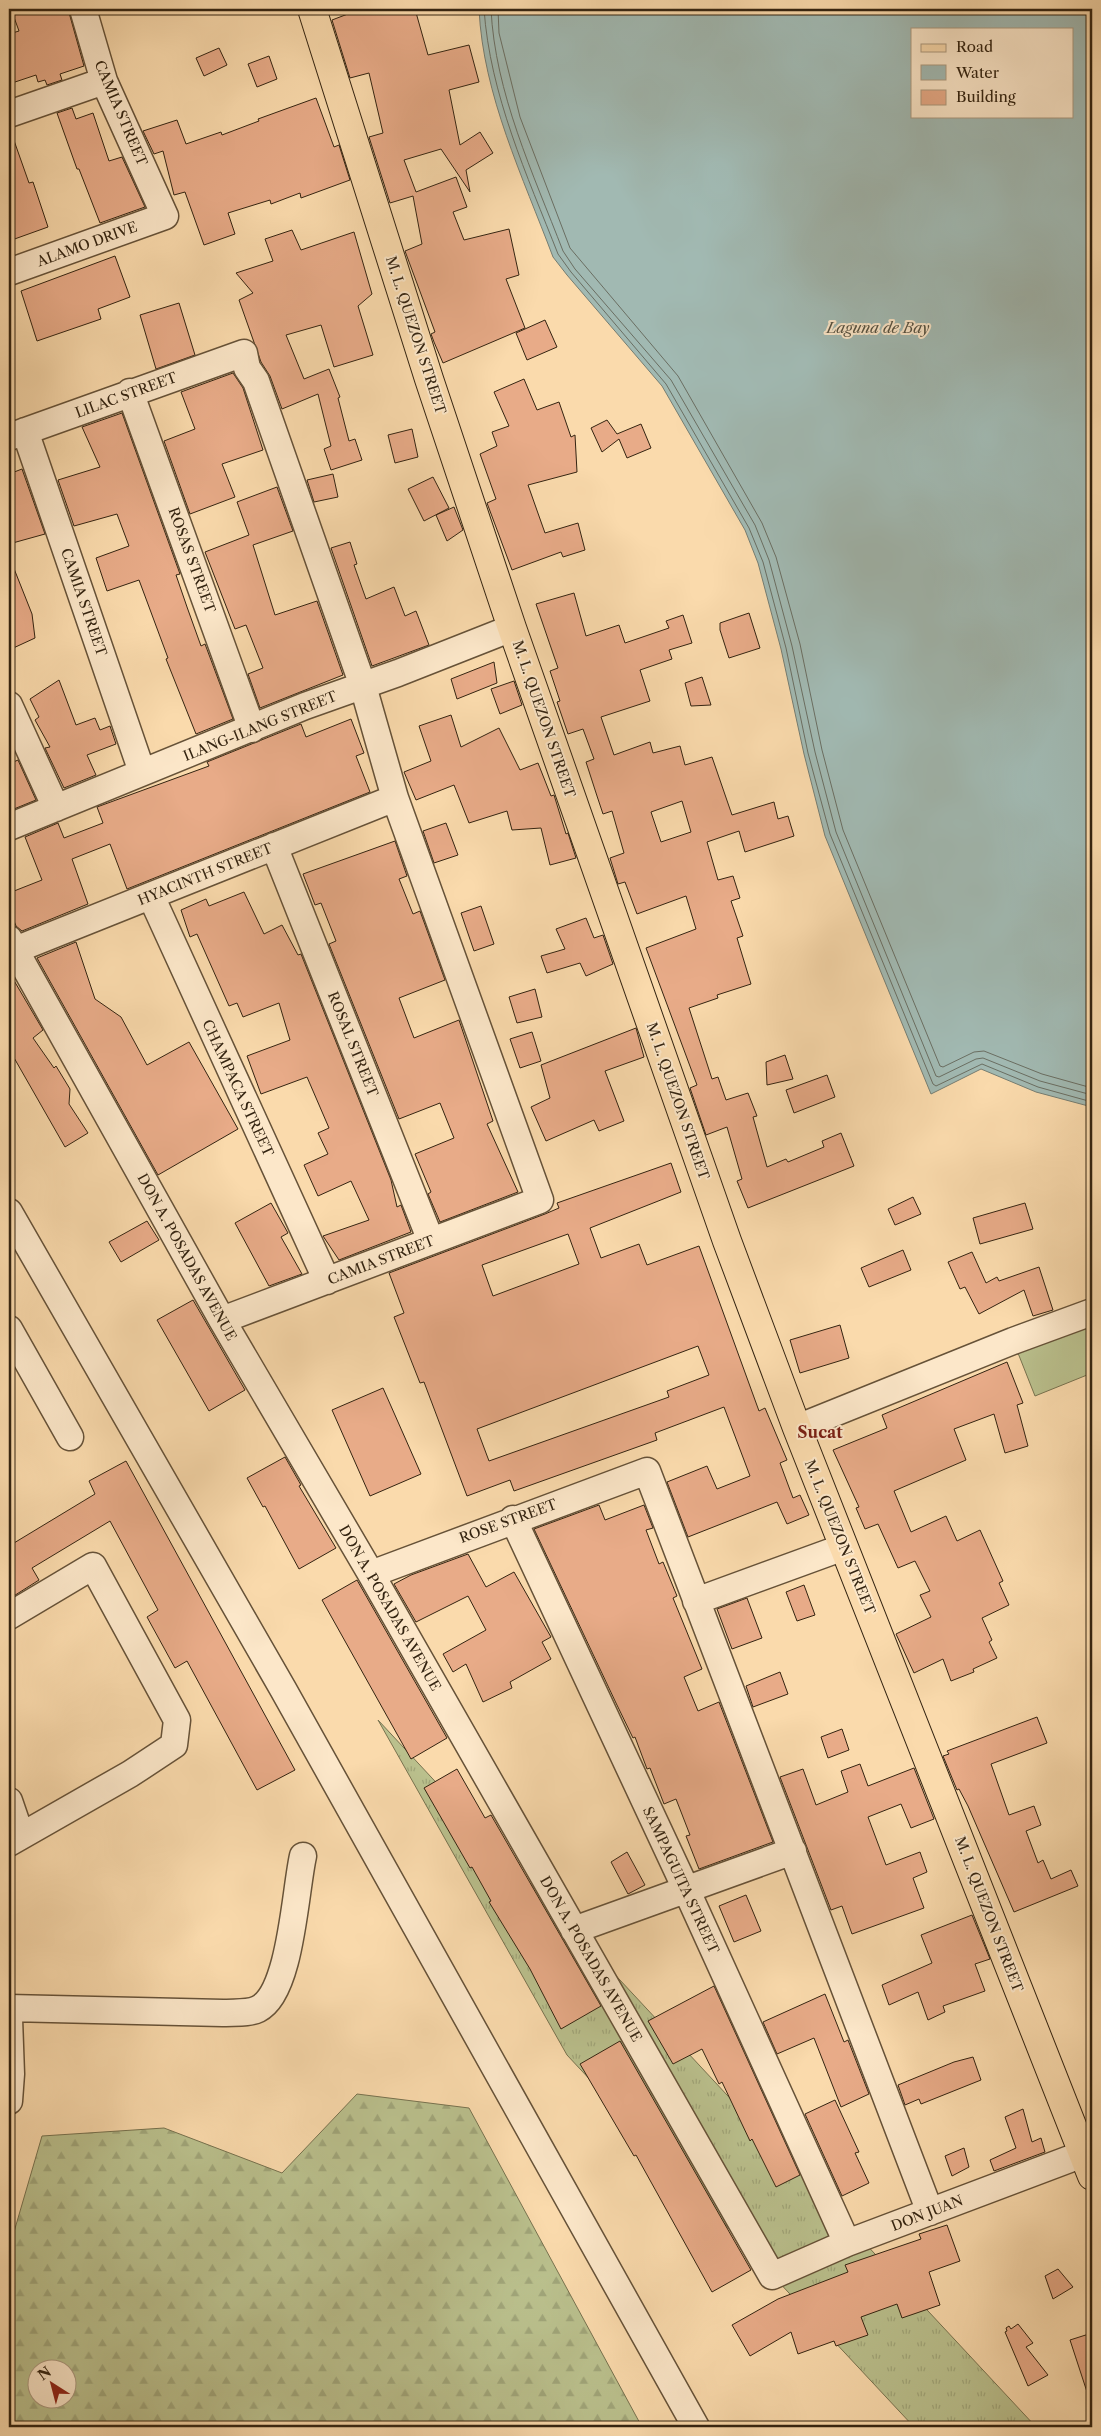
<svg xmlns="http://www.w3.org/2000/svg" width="1101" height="2436" viewBox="0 0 1101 2436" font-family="'Libre Caslon Text',serif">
<defs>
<pattern id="grass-tufts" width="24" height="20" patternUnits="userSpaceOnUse" patternTransform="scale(1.25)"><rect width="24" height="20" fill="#bac08d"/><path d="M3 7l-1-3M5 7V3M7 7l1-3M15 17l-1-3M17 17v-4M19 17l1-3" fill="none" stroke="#a0a579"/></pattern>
<pattern id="forest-firs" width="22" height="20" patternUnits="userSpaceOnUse" patternTransform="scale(1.25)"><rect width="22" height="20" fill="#bac08d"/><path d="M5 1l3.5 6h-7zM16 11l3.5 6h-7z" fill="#a0a579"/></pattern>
</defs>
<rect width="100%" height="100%" fill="#fadaac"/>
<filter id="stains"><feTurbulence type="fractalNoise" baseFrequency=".004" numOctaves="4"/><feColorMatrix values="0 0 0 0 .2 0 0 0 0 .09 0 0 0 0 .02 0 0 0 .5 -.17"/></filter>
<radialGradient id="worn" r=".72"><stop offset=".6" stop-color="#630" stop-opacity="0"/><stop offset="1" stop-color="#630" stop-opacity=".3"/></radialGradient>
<path fill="url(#grass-tufts)" stroke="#77724f" d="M378,1720L1036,2427H914L567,2055Z"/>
<path fill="url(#forest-firs)" stroke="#77724f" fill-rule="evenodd" d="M357,2094L469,2108L642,2427H9V2249L42,2136L164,2128L282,2173ZM38,2368H68V2398H38Z"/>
<path fill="#bac08d" stroke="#77724f" d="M1092,1318V1373L1035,1396L1016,1348Z"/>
<path fill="#a1b9b2" stroke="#757d72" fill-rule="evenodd" d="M479,9H1092V1107L1036,1092L981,1069L931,1094L825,836L804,754L781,649L758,563L745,530L662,386L567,275L553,257C523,177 483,95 479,9ZM912,29H1072V116H912Z"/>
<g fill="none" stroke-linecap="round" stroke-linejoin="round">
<path stroke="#6a6e62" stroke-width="1" d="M484,9C490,95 527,175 558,254L571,272L666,384L749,528L763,562L786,648L808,753L830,834L933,1084L936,1086L982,1064L1038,1087L1092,1102
M491,9C495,93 533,173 563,251L575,269L671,380L755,525L769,560L792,646L815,752L836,832L936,1076L939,1077L976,1059L983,1058L1040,1081L1092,1095
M498,9L499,33L520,117L570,248L678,376L762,523L776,557L800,644L822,750L843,830L940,1066L943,1067L974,1052L984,1051L1042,1074L1092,1088"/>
</g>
<path fill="#e8ab88" stroke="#342411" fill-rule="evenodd" d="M11,9H68L84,66L60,74L62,80L47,85L45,80L38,82L36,75L9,84V34L19,31Z
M361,9H415L428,55L469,45L479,82L449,90L460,145L480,132L493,153L466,170L470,192L441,149L404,160L416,192L456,177L467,207L453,212L464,240L509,229L519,275L506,279L525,328L443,363L434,342L431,334L435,332L405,251L422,244L413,196L390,203L369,137L383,133L369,73L350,78L332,20Z
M219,48L227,65L204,76L196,58Z
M269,56L277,79L257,87L248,64Z
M316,98L334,147L339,145L350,180L301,198L300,193L271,204L270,200L228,213L235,234L204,245L185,192L174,195L163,151L154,154L143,131L177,120L186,144L221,132L222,135L259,121L258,119Z
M72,108L76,119L93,113L109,161L122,157L145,207L100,223L79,169H77L57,113Z
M9,132H11L29,183L33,182L48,227L9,241Z
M292,230L301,250L354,232L372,294L358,306L373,355L334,367L321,325L286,335L304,379L329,369L340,397L338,398L349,441L355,439L362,460L331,470L324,449L331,446L318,394L282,409L270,376L261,362L239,300L253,293L236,273L273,261L265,239Z
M115,256L130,297L98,309L101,319L37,341L21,291Z
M179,303L195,355L156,369L140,315Z
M545,320L557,347L527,360L516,333Z
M233,373L243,388L263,450L222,464L235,497L190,514L164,441L195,429L181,392Z
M524,379L537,410L559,402L571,437L575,435L577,472L528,485L545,533L578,523L585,550L563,557L561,552L512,570L487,503L496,499L480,454L497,446L492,432L509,426L494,392Z
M122,413L180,574L176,575L187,607L201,646L205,644L233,719L196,734L166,659L168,658L139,580L107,591L96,558L129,546L117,514L74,526L58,480L100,467L82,427Z
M607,420L617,434L641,424L651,448L627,458L619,439L602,452L591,428Z
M412,429L418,457L395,463L388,435Z
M22,469L45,534L9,544V474Z
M333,474L338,497L314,502L307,480Z
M433,477L449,508L424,521L408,489Z
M277,487L293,531L253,545L275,615L317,601L343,675L260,708L248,674L263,668L246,625L235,629L205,552L249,535L237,502Z
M454,507L463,530L447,541L436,515Z
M350,542L357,564L354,565L366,599L394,587L405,616L416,611L429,645L372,666L331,548Z
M9,556L32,614L35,638L9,650Z
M574,593L586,636L619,625L625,643L669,628L666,621L683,615L692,643L669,650L672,659L640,670L650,701L601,717L614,755L650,742L653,753L680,746L685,765L712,757L732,815L774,802L778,819L788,816L794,836L745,852L739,831L707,842L718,880L733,876L740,898L731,901L743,936L737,938L751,984L717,995L718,998L689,1008L712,1079L718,1077L726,1100L748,1093L757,1116L753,1117L767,1167L786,1159L788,1162L824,1147L822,1141L841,1133L854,1166L748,1208L737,1181L742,1179L727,1127L706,1135L690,1088L697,1085L646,948L696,929L686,896L637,914L625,882L618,884L610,858L624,853L612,811L603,814L597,796L586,762L594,759L583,729L568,734L557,702L560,701L550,671L558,668L536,604ZM682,801L691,832L661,842L651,812Z
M749,613L760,648L729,658L720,630V623Z
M494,662L497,683L457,699L451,679Z
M702,677L711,705L691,706L685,683Z
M59,680L76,725L95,718L100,730L110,726L116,744L87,755L96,775L64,788L45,748L50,747L35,720L39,717L30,699Z
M514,681L522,705L500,714L491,689Z
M451,715L461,747L499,728L520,770L538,763L551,796L554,795L566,834L568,833L576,858L550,865L541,828L512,830L507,811L469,823L454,785L416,800L404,772L431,761L419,726Z
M351,719L364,753L356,756L370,792L127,889L110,844L72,859L88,904L22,931L16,926L9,908V893L42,880L25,837L58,823L64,838L103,823L97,807L209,766L207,762L301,724L306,737Z
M18,760L36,800L9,811V764Z
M446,823L458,855L434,863L423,831Z
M395,841L407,876L399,879L413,914L420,911L445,980L399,998L414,1038L459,1020L493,1121L487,1124L518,1192L440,1222L428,1194L431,1192L415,1154L454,1138L440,1103L399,1119L329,944L336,941L321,903L315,905L303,874Z
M244,892L264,934L282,925L298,955L301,954L391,1180L397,1207L401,1205L411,1232L339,1260L323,1236L369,1220L351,1181L318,1196L304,1165L328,1154L318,1133L329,1128L307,1077L261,1094L247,1056L290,1040L279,1003L243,1017L237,1003L229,1006L197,934L190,937L181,910L206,899L209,906Z
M481,906L494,944L474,951L461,913Z
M586,918L594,938L603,935L613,964L586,976L580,963L547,973L541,956L565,949L556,929Z
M76,942L95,999L121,1017L147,1065L189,1042L238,1129L158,1175L37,958Z
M9,972L43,1030L33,1038L54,1068L56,1066L70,1089L69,1104L88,1133L65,1147L9,1049Z
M535,989L542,1017L517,1023L509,997Z
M636,1028L644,1057L605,1071L624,1121L599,1131L594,1120L546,1141L531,1107L550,1098L541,1065Z
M532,1032L541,1061L520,1068L510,1039Z
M785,1055L793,1079L767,1085L766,1062Z
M827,1075L835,1097L794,1113L786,1090Z
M671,1163L681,1192L590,1228L601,1258L639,1244L647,1265L699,1246L759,1411L765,1408L787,1460L780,1463L793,1498L800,1495L809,1515L787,1524L777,1502L688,1537L667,1482L707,1466L717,1489L750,1476L724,1407L655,1433L657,1440L514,1491L510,1480L467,1496L424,1382L420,1383L394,1317L404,1313L389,1273L545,1214L559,1208L557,1203ZM568,1234L579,1264L493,1296L482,1265ZM698,1346L709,1375L667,1391L669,1397L489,1461L477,1429Z
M913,1197L921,1214L895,1225L888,1209Z
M271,1203L288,1233L281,1237L302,1274L269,1286L235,1223Z
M1025,1203L1033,1229L980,1244L973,1218Z
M147,1221L159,1240L121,1262L109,1242Z
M903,1250L911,1270L869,1287L861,1268Z
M972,1252L986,1283L997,1277L999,1281L1039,1267L1053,1310L1033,1316L1024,1290L979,1314L965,1287L960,1289L948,1262Z
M193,1300L245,1390L209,1411L157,1320Z
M840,1325L849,1358L800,1373L790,1340Z
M1007,1362L1023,1403L1017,1405L1028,1446L1005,1453L994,1414L954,1429L966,1460L894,1491L911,1532L946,1516L957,1541L980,1530L1003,1581L999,1583L1009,1605L982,1618L992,1640L989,1642L997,1658L973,1669L974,1672L951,1681L943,1659L914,1673L896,1634L931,1617L920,1595L930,1591L915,1561L898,1568L878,1524L865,1529L856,1508L859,1507L833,1450L887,1428L882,1415Z
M383,1388L421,1474L370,1496L332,1410Z
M285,1457L301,1485L299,1486L336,1548L299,1569L265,1506L263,1507L247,1478Z
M126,1461L295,1770L257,1790L187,1661L175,1668L147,1617L158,1610L110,1521L32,1568L39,1580L9,1599V1546L95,1494L89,1481Z
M599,1505L605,1520L644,1505L653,1528L646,1530L659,1564L663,1562L677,1596L673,1598L702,1669L684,1677L698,1711L719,1702L773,1842L699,1869L686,1836L690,1835L676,1799L664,1804L650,1768L647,1769L635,1737L633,1738L616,1703L534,1529Z
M468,1554L486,1587L514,1572L551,1637L542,1642L551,1659L510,1682L512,1688L483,1702L466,1664L453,1672L443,1654L486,1630L468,1596L416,1622L394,1584L411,1575Z
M357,1580L447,1738L411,1759L322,1600Z
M804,1585L815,1615L797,1621L786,1592Z
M747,1598L762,1638L732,1649L717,1609Z
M780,1672L788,1694L753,1707L746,1686Z
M1037,1717L1047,1743L991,1764L1009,1815L1034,1806L1041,1825L1026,1831L1038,1863L1043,1860L1051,1879L1071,1870L1078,1886L1014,1912L968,1806L959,1789L957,1790L943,1756L949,1754L947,1751Z
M842,1729L849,1750L828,1758L821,1737Z
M860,1764L868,1786L914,1768L934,1819L911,1828L901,1804L868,1817L886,1865L920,1852L927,1872L913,1878L924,1908L852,1934L842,1906L831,1910L780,1777L803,1769L816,1805L848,1792L841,1771Z
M457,1769L485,1818L491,1815L601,2006L561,2029L530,1969L489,1902L491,1901L472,1867L470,1868L424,1788Z
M627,1852L645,1885L628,1894L611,1862Z
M746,1895L761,1931L734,1942L719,1906Z
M972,1915L990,1959L975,1964L985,1991L943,2006L945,2012L928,2020L918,1992L889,2005L882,1985L932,1963L921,1935Z
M714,1986L800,2175L776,2187L752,2139L750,2141L722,2082L719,2084L702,2049L673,2064L648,2021Z
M825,1994L844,2042L848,2040L869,2094L841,2107L814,2038L777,2054L763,2022Z
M620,2041L751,2270L712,2292L636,2155L634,2156L580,2064Z
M973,2057L981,2080L921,2104L919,2099L905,2105L898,2085L954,2062Z
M835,2100L859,2152L855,2153L869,2183L842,2196L805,2114Z
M1023,2109L1032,2142L1041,2138L1045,2152L994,2171L990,2160L1016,2148L1005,2117Z
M964,2148L969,2167L952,2176L945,2156Z
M947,2225L960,2261L929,2272L940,2305L902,2318L897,2304L861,2317L868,2335L836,2346L834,2341L798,2354L791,2332L750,2356L732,2325L778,2299L848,2272L845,2265L921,2239L919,2234Z
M1058,2269L1073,2287L1053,2299L1045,2276Z
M1018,2324L1033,2343L1026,2347L1048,2375L1028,2386L1005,2332L1007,2331L1006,2328L1009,2326L1011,2329Z
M1092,2333V2398H1089L1070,2340Z"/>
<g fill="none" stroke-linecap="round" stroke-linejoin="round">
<defs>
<path id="minor" d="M9,114L104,81
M9,272L165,216L104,81L83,9
M130,392L252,729
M25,431L142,772
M9,437L244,353L247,368L256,381L363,686L395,798L540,1200L222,1320
M9,705L56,808
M9,827L305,706L398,673L512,628
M274,846L431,1241
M151,896L327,1281
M9,939L222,1320L371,1574L772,2276L847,2243L1083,2154
M15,950L395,798
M9,1212L283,1689L696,2427
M9,1329L70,1437
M797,1428L1013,1341L1092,1312
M513,1519L686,1889L847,2243
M371,1574L647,1471L930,2212
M696,1601L844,1547
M9,1616L93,1566L177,1720L174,1745L130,1774L9,1843
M9,1801L21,1836
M574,1930L793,1851
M9,2008L223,2013C234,2012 248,2014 258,2009C291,1993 295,1891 303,1856
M9,2018L11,2074L9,2101"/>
<path id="major" d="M312,9L429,379L512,628L727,1241L797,1428L1092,2176"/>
</defs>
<use href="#minor" stroke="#665238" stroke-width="29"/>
<use href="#major" stroke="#342411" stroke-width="30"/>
<use href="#minor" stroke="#fce7c9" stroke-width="26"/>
<use href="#major" stroke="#fadaac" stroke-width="28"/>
</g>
<g text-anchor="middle" stroke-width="4" stroke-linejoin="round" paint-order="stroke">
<g font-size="14" fill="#342411" stroke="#fce7c9">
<text transform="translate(121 113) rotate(67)" y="5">CAMIA STREET</text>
<text transform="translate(87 244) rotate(-20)" y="5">ALAMO DRIVE</text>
<text transform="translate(416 335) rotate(72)" y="5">M. L. QUEZON STREET</text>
<text transform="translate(126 395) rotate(-20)" y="5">LILAC STREET</text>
<text transform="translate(192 560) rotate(70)" y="5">ROSAS STREET</text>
<text transform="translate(84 602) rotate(71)" y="5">CAMIA STREET</text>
<text transform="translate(544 719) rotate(71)" y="5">M. L. QUEZON STREET</text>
<text transform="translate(260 726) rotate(-22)" y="5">ILANG-ILANG STREET</text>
<text transform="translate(205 874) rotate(-22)" y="5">HYACINTH STREET</text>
<text transform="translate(353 1044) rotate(68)" y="5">ROSAL STREET</text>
<text transform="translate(238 1088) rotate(65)" y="5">CHAMPACA STREET</text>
<text transform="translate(678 1101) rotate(71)" y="5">M. L. QUEZON STREET</text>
<text transform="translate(187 1257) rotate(61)" y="5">DON A. POSADAS AVENUE</text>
<text transform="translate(381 1260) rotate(-21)" y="5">CAMIA STREET</text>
<text transform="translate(508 1521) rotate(-20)" y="5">ROSE STREET</text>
<text transform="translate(840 1537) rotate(68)" y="5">M. L. QUEZON STREET</text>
<text transform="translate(390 1608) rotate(60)" y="5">DON A. POSADAS AVENUE</text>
<text transform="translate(681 1880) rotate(65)" y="5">SAMPAGUITA STREET</text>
<text transform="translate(989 1914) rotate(69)" y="5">M. L. QUEZON STREET</text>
<text transform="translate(591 1959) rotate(60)" y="5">DON A. POSADAS AVENUE</text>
<text transform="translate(927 2213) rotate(-21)" y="5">DON JUAN</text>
</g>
<g font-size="15" font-style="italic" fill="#555141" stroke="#fce7c9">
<text x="878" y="333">Laguna de Bay</text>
</g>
<g font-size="16" font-weight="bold" fill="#7a1f14" stroke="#fce7c9">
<text x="820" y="1438">Sucat</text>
</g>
</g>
<rect width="1101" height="2436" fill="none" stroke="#fadaac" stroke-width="30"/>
<rect x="10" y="10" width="1081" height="2416" fill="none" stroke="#342411" stroke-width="2.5"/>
<rect x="15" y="15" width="1071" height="2406" fill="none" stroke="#342411"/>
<rect x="911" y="28" width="162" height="90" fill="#fce7c9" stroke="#ac997f"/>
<rect x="921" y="44" width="25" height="8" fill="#fadaac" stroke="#ac997f"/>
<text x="956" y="52" font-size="15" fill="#342411">Road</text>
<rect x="921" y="65" width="25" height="15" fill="#a1b9b2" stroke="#ac997f"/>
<text x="956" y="78" font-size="15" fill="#342411">Water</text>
<rect x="921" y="90" width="25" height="15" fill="#e8ab88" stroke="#ac997f"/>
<text x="956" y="102" font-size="15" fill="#342411">Building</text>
<g transform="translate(52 2384) rotate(324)"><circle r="24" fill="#fce7c9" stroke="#ac997f"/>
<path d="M0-4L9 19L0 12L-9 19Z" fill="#8f2418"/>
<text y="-8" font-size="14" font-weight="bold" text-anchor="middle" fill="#342411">N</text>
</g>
<rect width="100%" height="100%" filter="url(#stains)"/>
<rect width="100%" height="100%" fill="url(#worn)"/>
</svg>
